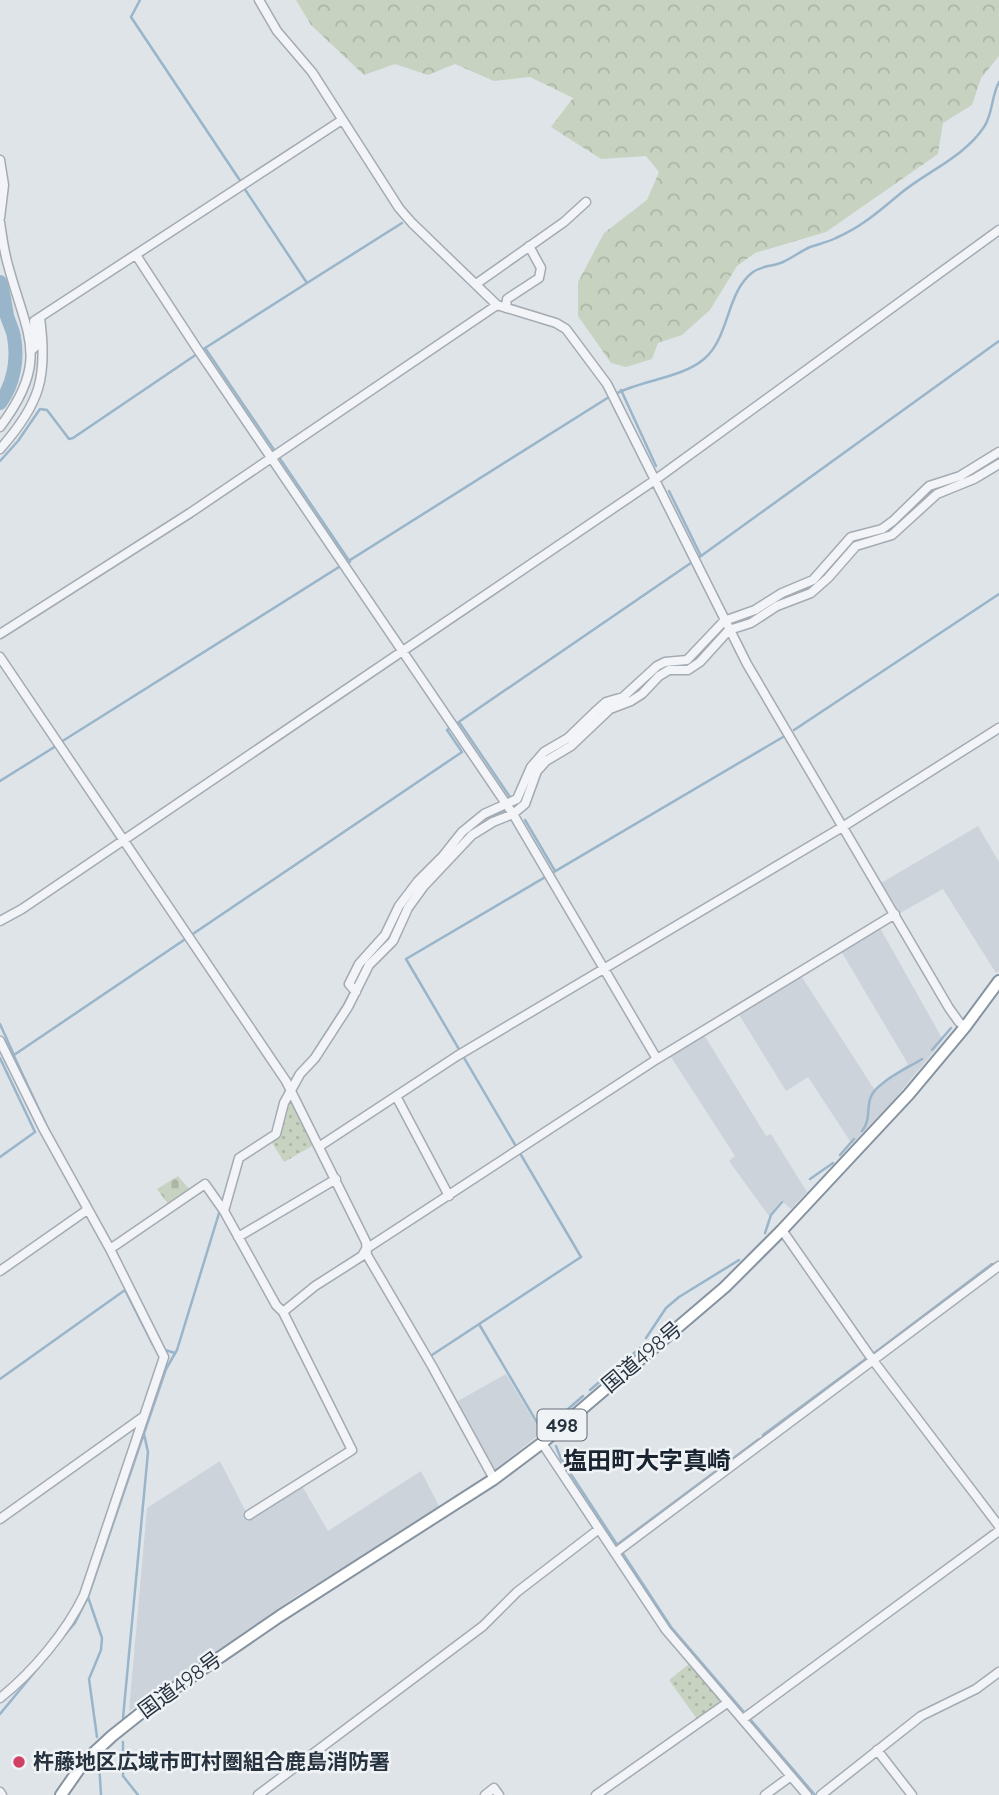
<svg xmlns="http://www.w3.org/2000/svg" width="999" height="1795" viewBox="0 0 999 1795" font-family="Quicksand,'Noto Sans JP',sans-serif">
<defs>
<pattern id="forest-crowns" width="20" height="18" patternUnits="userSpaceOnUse" patternTransform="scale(1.75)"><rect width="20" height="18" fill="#c7d3c0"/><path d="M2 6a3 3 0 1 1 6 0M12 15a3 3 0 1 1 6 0" fill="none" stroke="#abb6a6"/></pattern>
<pattern id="cemetery-stones" width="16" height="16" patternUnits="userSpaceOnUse" patternTransform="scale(1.75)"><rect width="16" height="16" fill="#c7d3c0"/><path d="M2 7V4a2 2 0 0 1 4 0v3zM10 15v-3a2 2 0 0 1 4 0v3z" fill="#abb6a6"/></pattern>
<pattern id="park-dots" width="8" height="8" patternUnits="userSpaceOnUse" patternTransform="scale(1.75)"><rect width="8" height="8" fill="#c7d3c0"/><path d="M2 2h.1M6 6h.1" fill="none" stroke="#abb6a6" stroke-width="1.8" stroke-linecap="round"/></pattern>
</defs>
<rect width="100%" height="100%" fill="#dfe4e9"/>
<path fill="#cdd3db" d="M978,826L999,862V971L996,973L943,889L900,913L881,883Z
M879,926L943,1040L894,1100L852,1144L808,1077L786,1091L738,1013L800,974L874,1089L908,1064L841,951Z
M703,1033L766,1136L771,1134L807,1192L791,1209L781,1200L769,1216L729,1161L735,1156L669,1054Z
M506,1374L541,1433L494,1470L456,1402Z
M220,1461L249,1518L301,1484L328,1531L421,1471L440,1508L295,1597L129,1711L147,1508Z"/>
<path fill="url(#forest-crowns)" d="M296,0H999V56L981,78L972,105L943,123L938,154L826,232L755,253L737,266L710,310L682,335L658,343L652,359L626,367L611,363L578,316V282L604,233L647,200L659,172L646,156L601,159L551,127L573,98L530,77L494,81L455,64L428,75L395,64L364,75L311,25Z"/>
<path fill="url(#cemetery-stones)" d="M178,1176L190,1190L169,1205L157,1189Z"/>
<path fill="url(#park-dots)" d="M292,1100L314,1145L284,1162L271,1141L281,1134L287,1103Z
M690,1663L721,1702L697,1719L669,1680Z"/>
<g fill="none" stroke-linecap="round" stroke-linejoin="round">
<path stroke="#99b5ca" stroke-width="2.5" d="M140,0L131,17L241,182
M307,283L402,223
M205,348L350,562
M202,350L307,283L244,188
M621,390L656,466
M615,394C642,380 682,378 704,359C730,337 726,292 753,272C763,265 772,267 783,262C792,258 801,251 810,247C819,244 828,242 836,238C863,226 878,212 901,193C928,171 964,157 984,127C993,114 991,97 999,82
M0,461L18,441L40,409L47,410L69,439L73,438L197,354
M963,478L971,476L999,457
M864,538C903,531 907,507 937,487
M846,548L857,539
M701,556L999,341
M731,623L757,614L775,602L809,588L820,579L837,558
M702,654L719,631
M633,695C643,687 652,671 664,667C676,663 687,666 698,659
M459,722L510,797
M794,730L999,594
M61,742L609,397
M545,756L570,742
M0,781L56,746
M512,808L521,800L529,782
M483,819L506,811
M525,820L555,871
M371,956L389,938L403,907L414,893
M0,1024L14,1055L462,752L447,730L701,556L669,491
M932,1050L951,1028
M14,1056L50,1133
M0,1058L35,1132L0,1157
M310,1058L344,1005L367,961
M290,1082L299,1070
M282,1101L287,1088
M862,1131C870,1122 867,1110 870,1099C874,1083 908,1068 922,1059
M840,1155L854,1139
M237,1156L251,1146
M810,1179L833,1163
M178,1207L202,1191
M765,1233L771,1215L782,1202
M479,1324L542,1431
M646,1338L666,1308L679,1297L739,1260
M165,1350L175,1353
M873,1354L992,1264
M432,1355L581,1257L406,959L783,737
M613,1371L640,1348
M0,1379L125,1290L153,1345
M590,1390L604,1378
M553,1422L583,1396
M763,1435L867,1358
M556,1446L561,1459L671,1627L815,1795
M618,1544L759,1439
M88,1597L102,1638L101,1650L89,1679L97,1737
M62,1638L75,1623L88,1597L166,1369L177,1350L220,1210
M0,1714L38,1668
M123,1718L148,1452L144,1434
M123,1742V1776L138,1795
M99,1762L101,1795"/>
<path stroke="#99b5ca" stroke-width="14" d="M0,282C4,294 5,304 7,316C9,323 13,330 14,337C18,359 14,384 0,403"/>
<defs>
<path id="minor" d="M259,0L277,31L312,72L399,208L412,223L497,305L556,323L566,329L607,384L747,664L949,1008L959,1022L965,1027
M0,160L4,185L0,218
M0,222C2,237 4,251 8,265C27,336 51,360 0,427
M136,255L196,347L513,814L657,1059
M476,284L564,222L586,202
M506,308L507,299L539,278L541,268L529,246
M31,351L36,346L34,321L342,120
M0,449C40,404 48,377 40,318
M0,634L190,513L497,305
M0,657L286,1081L366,1242L367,1255L432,1366L494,1479
M0,921L22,909L655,480L999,230
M356,992L349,984L359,964L385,935L399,906L418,881L443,856L462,832L484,814L517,799L531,767L544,752L568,738L597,710L606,702L623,697L657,666L665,662L687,660L724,621L755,610L782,593L813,580L851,537L882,529L893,521L929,486L960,476L999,452
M0,1041L43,1128L110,1249L164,1357L84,1595C67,1631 32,1673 0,1698
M396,1096L449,1196
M320,1146L457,1056L844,826L999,728
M224,1211L239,1158L276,1134L284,1103L300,1074L315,1058L348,1007L369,965L393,941L408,908L424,886L472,835L493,822L513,814L525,804L537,771L546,761L571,746L610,709L631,701L642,694L659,676L669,670H688L700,662L729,630L751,623L777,606L811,593L828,578L856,546L892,535L937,494L974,479L999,464
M782,1230L872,1359L999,1526
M238,1237L336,1179
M110,1249L205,1184L224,1211L276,1305L283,1312L352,1450L249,1515
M0,1271L87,1210
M283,1312L315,1286L362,1256L366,1249L657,1059L895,914
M542,1443L666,1630L807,1795
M0,1519L143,1417
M615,1553L999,1266
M743,1719L999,1531
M877,1750L912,1795
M0,1792L2,1795
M258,1795L483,1626L517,1592L599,1529
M485,1795L494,1788L499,1795
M596,1795L727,1703
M765,1795L791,1776
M821,1795L921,1716L976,1689L999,1672"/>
<path id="highway" d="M61,1795L84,1762L112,1736L156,1701L280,1616L494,1479L542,1443L725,1287L782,1230L909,1094L965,1027L999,981"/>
</defs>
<use href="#minor" stroke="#a4abb3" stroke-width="11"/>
<use href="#highway" stroke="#8693a0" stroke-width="14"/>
<use href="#minor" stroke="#f2f4f7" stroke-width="8"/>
<use href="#highway" stroke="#fff" stroke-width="10"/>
</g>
<circle fill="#d14164" stroke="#eff3f6" stroke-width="2.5" cx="19" cy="1762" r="7"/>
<g text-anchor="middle" stroke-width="5" stroke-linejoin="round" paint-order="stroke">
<rect fill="#eff3f6" stroke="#646d77" stroke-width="2" x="537.5" y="1409.5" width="49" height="31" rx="5"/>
<g font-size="19" font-weight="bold" fill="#283340">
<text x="562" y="1432">498</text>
</g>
<g font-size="21" fill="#283340" stroke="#eff3f6">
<text transform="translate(642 1357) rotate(-40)" y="7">国道498号</text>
<text transform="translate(180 1685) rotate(-36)" y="7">国道498号</text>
</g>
<g font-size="21" font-weight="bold" fill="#283340" stroke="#eff3f6" text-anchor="start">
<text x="33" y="1769">杵藤地区広域市町村圏組合鹿島消防署</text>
</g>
<g font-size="24" font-weight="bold" fill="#1a2431" stroke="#eff3f6">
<text x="647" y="1469">塩田町大字真崎</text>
</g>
</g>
</svg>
